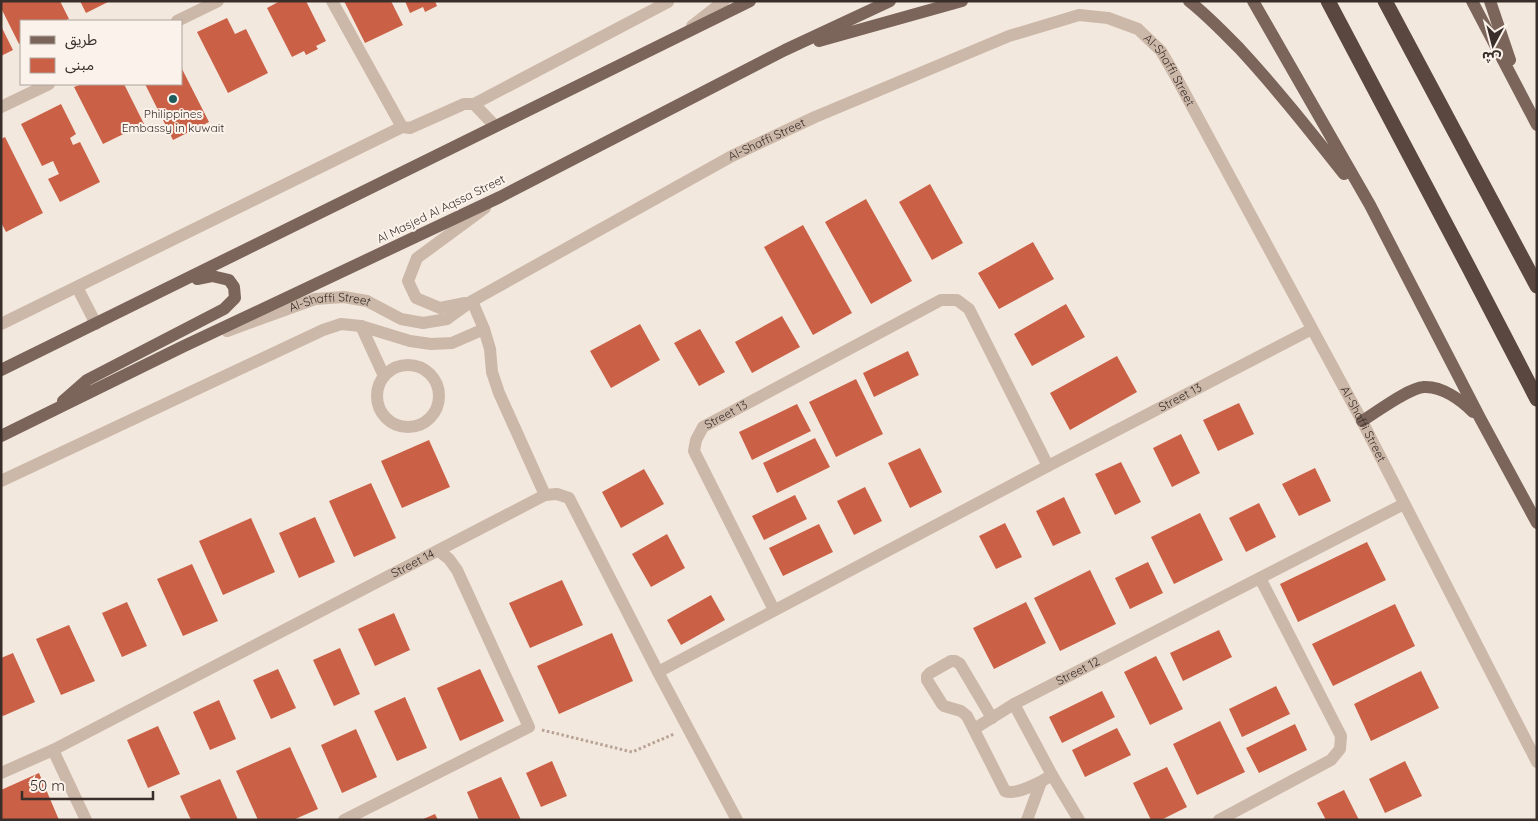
<svg xmlns="http://www.w3.org/2000/svg" width="1538" height="821" viewBox="0 0 1538 821" font-family="Quicksand,'Noto Sans Arabic',sans-serif">
<rect width="100%" height="100%" fill="#f3e8de"/>
<path fill="#ca6046" d="M1,1H60L69,19L64,21H21V43L19,44L1,8Z
M80,1H110L86,13Z
M280,1H306L326,41L316,46L318,49L306,55L304,51L292,57L267,8Z
M344,1H391L403,25L365,43Z
M405,1H435L437,6L425,12L423,7L410,13Z
M227,18L235,34L246,29L268,73L228,93L197,32Z
M1,26L13,50L1,56Z
M181,67L209,122L173,140L145,84H181Z
M82,84H124L144,124L103,144L74,87Z
M61,104L76,134L70,138L73,145L80,142L100,182L60,202L48,179L59,174L53,161L42,166L21,124Z
M5,137L43,213L6,232L1,222V139Z
M930,184L963,243L932,260L899,202Z
M866,199L912,281L871,304L825,222Z
M803,225L852,313L813,335L764,247Z
M1033,242L1054,279L999,309L978,273Z
M1066,304L1085,337L1032,366L1014,334Z
M782,316L800,347L752,373L735,342Z
M640,324L660,360L611,388L590,351Z
M700,329L725,372L699,386L674,343Z
M908,351L919,375L874,397L863,373Z
M1117,356L1137,392L1070,430L1050,393Z
M856,379L883,434L836,457L809,402Z
M1239,403L1254,434L1218,451L1203,420Z
M797,404L811,431L752,460L739,432Z
M1181,434L1200,473L1172,487L1153,448Z
M815,438L830,467L777,493L763,463Z
M429,440L450,487L402,508L381,461Z
M920,448L942,492L910,508L888,463Z
M1121,462L1141,502L1115,515L1095,474Z
M1315,468L1331,501L1299,516L1282,484Z
M644,469L664,504L621,528L602,492Z
M371,483L396,538L354,557L329,501Z
M865,487L882,521L854,535L837,501Z
M795,495L807,519L764,540L752,516Z
M1064,497L1081,533L1053,546L1036,511Z
M1259,503L1276,537L1246,552L1229,518Z
M1200,513L1223,560L1174,584L1151,537Z
M315,517L335,562L299,578L279,533Z
M251,518L275,572L223,595L199,541Z
M1005,523L1022,557L996,569L979,536Z
M819,524L833,552L783,576L769,548Z
M667,534L685,568L651,587L632,554Z
M1367,542L1386,580L1298,622L1280,584Z
M1148,562L1163,593L1130,609L1115,578Z
M192,564L218,621L183,636L157,579Z
M1090,570L1116,624L1060,651L1034,598Z
M562,580L583,625L530,648L509,603Z
M711,595L725,620L681,645L667,620Z
M127,602L147,646L122,657L102,613Z
M1026,602L1046,643L994,669L973,628Z
M1395,604L1415,646L1333,686L1312,644Z
M394,613L410,650L375,666L358,629Z
M69,625L95,681L61,695L36,639Z
M1219,630L1232,657L1183,681L1170,653Z
M612,633L633,681L559,714L537,666Z
M340,648L360,694L334,706L313,660Z
M13,653L35,702L3,716L1,713V658Z
M1156,656L1183,709L1150,725L1124,672Z
M278,669L296,708L271,719L253,680Z
M480,669L504,721L460,741L437,688Z
M1421,671L1439,708L1371,741L1354,704Z
M1276,686L1290,714L1242,737L1229,709Z
M1102,691L1115,717L1062,743L1049,717Z
M405,697L427,748L397,761L374,711Z
M219,700L236,739L210,750L193,712Z
M1220,721L1245,772L1197,795L1173,744Z
M1295,724L1307,750L1259,773L1246,748Z
M158,726L180,774L148,788L127,740Z
M1117,728L1131,755L1085,777L1072,750Z
M356,729L377,777L342,793L321,745Z
M290,747L318,809L293,820H258L236,771Z
M552,761L567,796L541,807L526,773Z
M1405,761L1422,796L1385,813L1369,779Z
M1167,767L1187,807L1161,820H1151L1133,783Z
M39,773L59,820H1V790Z
M501,777L521,820H479L467,792Z
M220,779L238,820H191L180,796Z
M1344,790L1359,820H1326L1317,803Z
M435,814L438,820H421Z"/>
<g fill="none" stroke-linecap="round" stroke-linejoin="round">
<path stroke="#b8a293" stroke-width="3" stroke-dasharray="2.5 2.5" stroke-linecap="butt" d="M542,730L632,752L674,734"/>
<g stroke="#ccb8a9" stroke-width="12">
<path d="M332,1L402,127"/>
<path d="M177,21L218,1"/>
<path d="M692,26L724,1"/>
<path d="M474,104L495,126"/>
<path d="M1,107L49,84"/>
<path d="M77,287L96,324"/>
<path d="M472,301L484,329L490,349L492,372L499,393L545,495L557,494L569,498L658,672L737,820"/>
<path d="M465,303L440,308L416,298L408,281L417,258L485,208"/>
<path d="M1,324L402,127L410,128L464,104H474L668,2"/>
<path d="M361,326L384,376"/>
<path id="s1" d="M227,331L315,299L344,297L367,301L401,319L423,323L447,319L472,301L732,156L815,117L1009,36L1079,15L1108,18L1138,29L1161,51L1175,75L1362,421L1537,762"/>
<circle cx="408" cy="396" r="31"/>
<path d="M1,481L323,330L341,324L361,326L410,341L431,344L452,343L484,329"/>
<path id="s2" d="M774,610L694,451L696,440L703,427L941,300H957L969,309L1048,466"/>
<path id="s3" d="M658,672L1048,466L1312,329"/>
<path d="M1014,704L1052,775L1079,820"/>
<path d="M992,718L960,664L955,661H951L930,673L927,676V680L942,704L944,706L961,711L967,716L1005,791C1016,796 1043,781 1052,775"/>
<path id="s4" d="M974,729L1014,704L1404,504"/>
<path d="M53,750L86,820"/>
<path id="s5" d="M1,773L53,750L545,495"/>
<path d="M344,820L529,727L457,570L449,559L439,551"/>
<path d="M1027,820L1041,782"/>
<path d="M1219,820L1331,760L1340,749L1341,736L1260,578"/>
</g>
<path stroke="#7b645a" stroke-width="12" d="M1189,1C1207,15 1223,32 1239,48C1276,88 1310,131 1344,174
M1253,1L1370,205L1480,418L1537,523
M1472,1L1537,125
M1490,1L1510,60
M819,41L962,1
M1,370L750,1
M63,401L87,380L224,309L235,298L234,287L229,280L212,276L197,279
M1362,421C1377,412 1408,388 1424,387C1442,386 1461,400 1473,412
M1,436L182,347L500,197L785,50L890,1"/>
<path stroke="#5a4740" stroke-width="15" d="M1328,1L1469,268L1537,399
M1385,1L1537,286"/>
</g>
<circle fill="#1d5b5c" stroke="#fbf3eb" stroke-width="2" cx="173" cy="99" r="5"/>
<g text-anchor="middle" stroke-width="4" stroke-linejoin="round" paint-order="stroke">
<g font-size="12" fill="#392e29" stroke="#fbf3eb">
<text dy="4" stroke="none"><textPath href="#s1" startOffset="1048">Al-Shaffi Street</textPath></text>
<text dy="4" stroke="none"><textPath href="#s1" startOffset="598">Al-Shaffi Street</textPath></text>
<text transform="translate(441 209) rotate(-26)" y="4">Al Masjed Al Aqssa Street</text>
<text dy="4" stroke="none"><textPath href="#s1" startOffset="108">Al-Shaffi Street</textPath></text>
<text dy="4" stroke="none"><textPath href="#s3" startOffset="590">Street 13</textPath></text>
<text dy="4" stroke="none"><textPath href="#s2" startOffset="230">Street 13</textPath></text>
<text dy="4" stroke="none"><textPath href="#s1" startOffset="1452">Al-Shaffi Street</textPath></text>
<text dy="4" stroke="none"><textPath href="#s5" startOffset="462">Street 14</textPath></text>
<text dy="4" stroke="none"><textPath href="#s4" startOffset="119">Street 12</textPath></text>
</g>
<g font-size="12" fill="#392e29" stroke="#fbf3eb">
<text x="173" y="118">Philippines<tspan x="173" dy="14">Embassy in kuwait</tspan></text>
</g>
</g>
<rect width="1538" height="821" fill="none" stroke="#392e29" stroke-width="5"/>
<rect x="20" y="20" width="162" height="65" fill="#fbf3eb" stroke="#ada49d"/>
<rect x="30" y="36" width="25" height="8" fill="#7b645a" stroke="#ada49d"/>
<text x="65" y="45" font-size="15" fill="#392e29">طريق</text>
<rect x="30" y="58" width="25" height="15" fill="#ca6046" stroke="#ada49d"/>
<text x="65" y="70" font-size="15" fill="#392e29">مبنى</text>
<g transform="translate(1493 45) rotate(187)" stroke="#fbf3eb" stroke-width="4" paint-order="stroke">
<path d="M0-4L9 19L0 12L-9 19Z" fill="#392e29"/>
<text y="-8" font-size="14" font-weight="bold" text-anchor="middle" fill="#392e29">ش</text>
</g>
<path d="M22 791v8h131v-8" fill="none" stroke="#392e29" stroke-width="2.5"/>
<text x="30" y="791" font-size="15" fill="#392e29" stroke="#fbf3eb" stroke-width="4" paint-order="stroke">50 m</text>
</svg>
